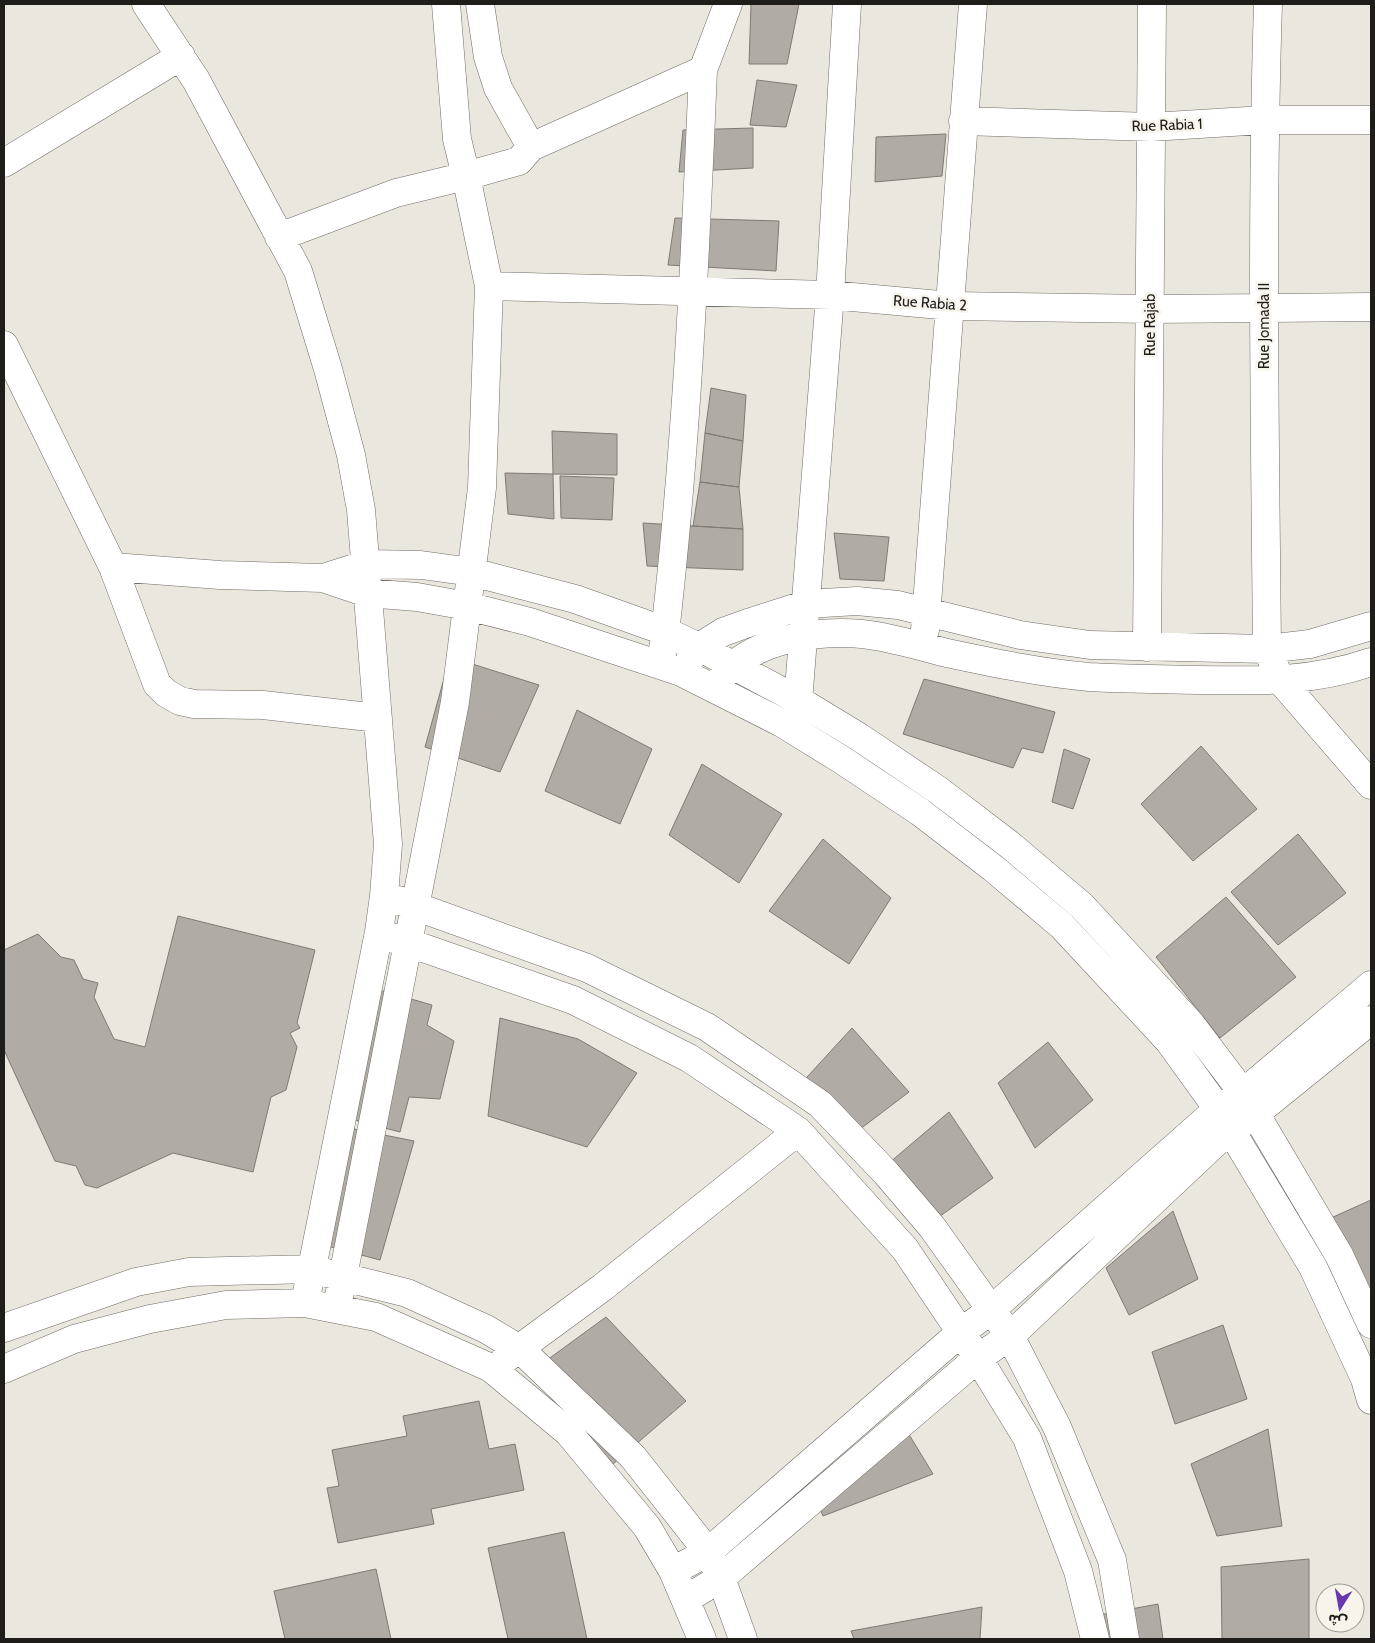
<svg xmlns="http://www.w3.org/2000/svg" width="1375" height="1643" viewBox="0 0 1375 1643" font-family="Cabin,'Noto Sans Arabic',sans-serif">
<rect width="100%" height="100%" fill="#eae7df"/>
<path fill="#b0aca5" stroke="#7e7a74" d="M751,4H799L787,64H749Z
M757,80L797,85L786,127L750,125Z
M753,128V168L679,172L683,130Z
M946,134L942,176L875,182L876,137Z
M675,218L779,221L776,271L668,265Z
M711,388L746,395L743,441L705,433Z
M552,431L617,434V475L553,474Z
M705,433L743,441L739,487L700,482Z
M505,473L553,474L554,519L508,514Z
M560,476L614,478L612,520L561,518Z
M700,482L739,487L743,529L693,526Z
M643,523L743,529V570L647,566Z
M834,533L889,537L884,581L840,579Z
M450,657L539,685L500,772L425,747Z
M924,679L1055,712L1043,753L1022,748L1013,768L903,734Z
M577,710L652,749L620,824L545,791Z
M1201,746L1257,809L1193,861L1141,804Z
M1064,749L1090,759L1073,809L1052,802Z
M702,764L782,814L739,883L669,835Z
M1298,834L1346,893L1278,945L1231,892Z
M823,839L891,898L849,964L769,911Z
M1226,897L1296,977L1220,1038L1156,957Z
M178,916L315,950L297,1023L300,1028L290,1033L297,1047L286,1090L271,1097L253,1172L173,1153L97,1188L85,1185L76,1166L55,1161L4,1050V950L38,934L61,957L74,960L83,979L98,983L94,997L114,1039L145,1047Z
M373,988L432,1005L427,1025L454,1041L440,1099L409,1097L400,1132L347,1118Z
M500,1018L578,1039L637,1073L587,1147L488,1116Z
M852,1028L909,1092L851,1136L797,1088Z
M1048,1042L1093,1100L1035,1148L998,1083Z
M949,1112L993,1178L925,1227L882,1169Z
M344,1127L414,1141L380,1260L316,1243Z
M1371,1200V1293L1334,1310L1302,1231Z
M1173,1211L1198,1279L1129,1315L1106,1268Z
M606,1317L686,1401L613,1464L532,1371Z
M1223,1325L1247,1399L1175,1424L1152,1352Z
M479,1401L489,1449L515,1444L524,1490L431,1509L434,1524L338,1543L327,1488L339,1486L332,1450L407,1436L403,1416Z
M902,1423L933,1474L823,1516L811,1488Z
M1268,1429L1282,1526L1217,1536L1191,1464Z
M564,1532L587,1639H508L488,1548Z
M1309,1559V1639H1222L1221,1567Z
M376,1569L391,1639H285L274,1591Z
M1158,1604L1163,1639H1084L1083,1618Z
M982,1607L980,1639H854L851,1631Z"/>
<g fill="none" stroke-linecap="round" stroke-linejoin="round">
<defs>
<path id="street" d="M146,4L196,80L298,271L328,369L351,455L361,510L388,844L384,896L379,932L305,1303
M480,4L488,57L498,88L531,147
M1268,4C1261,219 1265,434 1267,649L1281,681L1371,785
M963,121L1151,127L1264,120H1371
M4,163L181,56
M279,237L396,193L466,176L457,139L446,4
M489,286L830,295L951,306L1151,309L1371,307
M4,345L113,567L220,575L323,578L367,564L421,565L472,572L575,599L665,631L699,647L798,700L859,737L938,790L1010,845L1082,906L1190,1023L1243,1093L1339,1255L1371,1324
M113,567L157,684L166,693L180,701L194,704L263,705L378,718
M323,578L367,593L417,597L467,606L530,622L681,672L782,723L842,760L920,812L993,868L1062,926L1169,1041L1218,1109L1313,1267L1365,1379L1371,1400
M925,630L973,4
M1147,647L1152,4
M663,650C686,457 695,264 703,70
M690,659L699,647L723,632L751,622L807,604L857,601L898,605L1020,635L1090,645L1267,649L1310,644L1371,626
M722,677C753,639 816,630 862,634C891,637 919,646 947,653C994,663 1042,673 1089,677C1126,679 1162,679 1199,680C1259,681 1313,682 1371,662
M797,715L830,295L847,4
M398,900L587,968L707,1027L820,1104L886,1173L932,1227L1010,1336L1057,1427L1112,1560L1125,1639
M389,936L573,1000L689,1058L798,1131L905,1249L978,1358L1027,1438L1078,1571L1095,1639
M337,1307L455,702L482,488L489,286L466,176L519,161L531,147L703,70L728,4
M4,1328L136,1282L189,1272L311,1269L407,1293L486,1329L521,1350L633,1457L708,1552L721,1578L743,1639
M505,1359L603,1287L798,1131
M4,1369L74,1339L150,1319L226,1305L305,1303L376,1317L491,1368L568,1432L647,1527L673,1571L702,1639
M673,1571L708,1552L960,1333L991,1310L1218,1109L1243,1093L1371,985
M686,1599L721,1578L978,1358L1010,1336L1230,1129L1255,1114L1371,1020"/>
</defs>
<use href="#street" stroke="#706d66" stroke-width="29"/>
<use href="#street" stroke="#fff" stroke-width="28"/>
</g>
<g text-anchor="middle" stroke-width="5" stroke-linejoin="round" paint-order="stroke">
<g font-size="15" fill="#1e1d1a" stroke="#f7f4ec">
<text transform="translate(1167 125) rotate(-2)" y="5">Rue Rabia 1</text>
<text transform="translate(930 303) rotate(4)" y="5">Rue Rabia 2</text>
<text transform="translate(1150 325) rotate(-90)" y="5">Rue Rajab</text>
<text transform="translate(1264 326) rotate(-90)" y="5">Rue Jomada II</text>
</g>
</g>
<rect width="1375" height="1643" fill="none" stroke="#1e1d1a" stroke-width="10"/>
<g transform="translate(1340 1608) rotate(191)"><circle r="24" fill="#f7f4ec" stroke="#a09e98"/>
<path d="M0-4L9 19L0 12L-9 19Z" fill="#6639b1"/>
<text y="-8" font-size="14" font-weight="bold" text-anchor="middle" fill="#1e1d1a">ش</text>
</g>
</svg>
